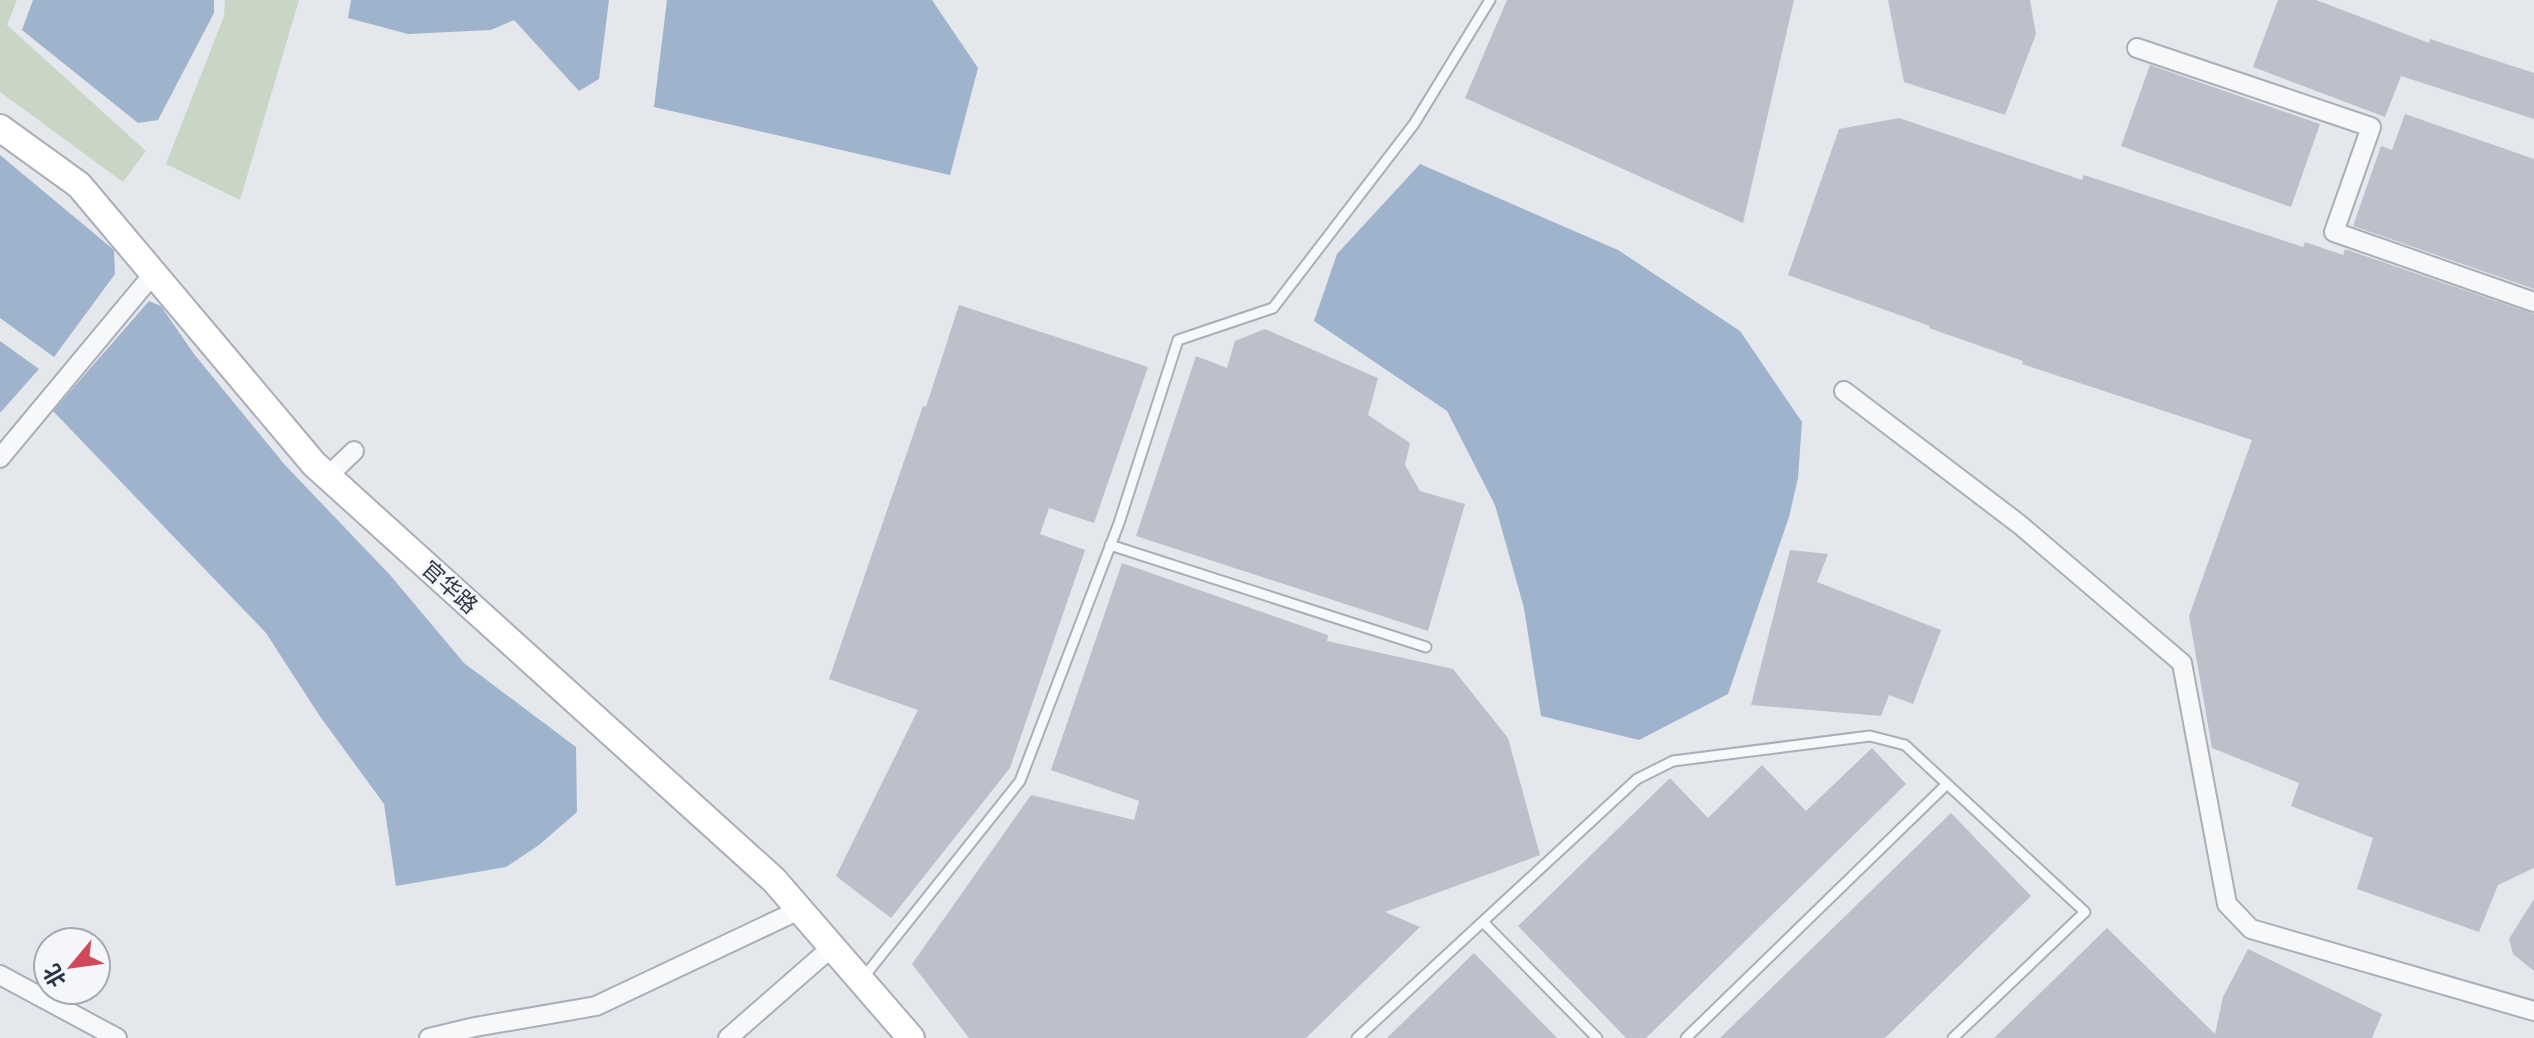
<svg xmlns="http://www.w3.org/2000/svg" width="2534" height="1038" viewBox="0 0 2534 1038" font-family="Roboto,'Noto Sans SC',sans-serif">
<rect width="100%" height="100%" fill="#e4e7ec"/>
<path fill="#c9d6c5" d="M0,0H17L7,25L146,151L123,182L0,92Z
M225,0H299L240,200L166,164L224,16Z"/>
<path fill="#9fb4cc" d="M33,0H214V13L158,120L138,123L22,30Z
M351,0H609L599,79L579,91L514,20L491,30L408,34L348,18Z
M667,0H932L978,68L950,175L654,107Z
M0,155L114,250L115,274L54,357L0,318Z
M1420,164L1618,250L1740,331L1802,422L1798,478L1789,517L1728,694L1639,740L1541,716L1524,608L1495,505L1447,411L1314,321L1337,254Z
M149,301L161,306L194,354L285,465L390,575L464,663L576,747L577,812L539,845L506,867L396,886L384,804L319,715L266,633L53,411Z
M0,341L39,369L0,413Z"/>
<path fill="#bbc0ca" d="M1507,0H1794L1743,223L1465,98Z
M1888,0H2030L2036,34L2005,115L1904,82Z
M2278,0H2316L2429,43L2430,39L2534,73V119L2401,76L2385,117L2253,67Z
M2150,65L2320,124L2291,207L2121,146Z
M2405,114L2534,159V289L2353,226L2381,146L2392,150Z
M1899,118L2082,180L2084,175L2303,247L2305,242L2343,255L2345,249L2534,314V868L2498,885L2479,932L2357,889L2373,838L2291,806L2299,783L2212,748L2189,616L2252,440L2022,364L2023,361L1929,328L1930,326L1788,275L1839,129Z
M959,305L1148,367L1094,523L1049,508L1040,534L1085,550L1010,768L891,918L836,876L918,710L829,679L923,406L926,407Z
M1265,329L1378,378L1368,415L1410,443L1405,465L1420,491L1465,504L1428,631L1136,536L1196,356L1227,368L1235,341Z
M1790,550L1828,554L1817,582L1941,630L1913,704L1889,695L1881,716L1751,705Z
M1122,563L1328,635L1327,641L1453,669L1508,738L1540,855L1385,912L1420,927L1306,1038H969L912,964L1031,795L1134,820L1139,801L1051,770Z
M1872,748L1906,784L1646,1038H1626L1518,926L1670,778L1708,818L1762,765L1806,811Z
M1951,813L2031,896L1885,1038H1720Z
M2534,899V971L2513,954L2509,939Z
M2107,928L2215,1034L2223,997L2248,949L2382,1014L2372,1038H1994Z
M1474,953L1557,1038H1387Z"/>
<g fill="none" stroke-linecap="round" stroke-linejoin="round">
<defs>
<path id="lane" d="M1110,545L1426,647
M1483,922L1597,1038
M863,978L1020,781L1119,523L1178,340L1273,308L1414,124L1490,0
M1357,1038L1637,779L1673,761L1870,736L1905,745L2085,912L1953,1038
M1686,1038L1947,784"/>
<path id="street" d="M2137,48L2371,127L2334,232L2534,302
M1844,391L2019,524L2182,663L2227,904L2251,929L2534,1011
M0,458L154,273
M328,476L354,451
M0,975L117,1038
M429,1038L475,1027L596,1006L799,910
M728,1038L832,947"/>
<path id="secondary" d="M0,128L79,185L314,464L774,880L911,1038"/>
</defs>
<use href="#lane" stroke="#a9aeb7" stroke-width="13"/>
<use href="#street" stroke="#a9aeb7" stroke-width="22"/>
<use href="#secondary" stroke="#a9aeb7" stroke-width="30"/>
<use href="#lane" stroke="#f7f8fa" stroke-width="9"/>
<use href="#street" stroke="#f7f8fa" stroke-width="18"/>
<use href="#secondary" stroke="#fff" stroke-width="26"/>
</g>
<g text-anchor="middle" stroke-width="6" stroke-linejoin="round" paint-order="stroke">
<g font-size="22" fill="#2b3445" stroke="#f4f6f9">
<text transform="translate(450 587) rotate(42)" y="8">官华路</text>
</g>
</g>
<g transform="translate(72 966) rotate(241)"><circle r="38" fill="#f4f6f9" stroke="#a4a8b1" stroke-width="2"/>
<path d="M0-6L14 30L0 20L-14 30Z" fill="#d1495b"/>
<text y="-12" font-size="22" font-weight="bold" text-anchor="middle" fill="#2b3445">北</text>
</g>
</svg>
